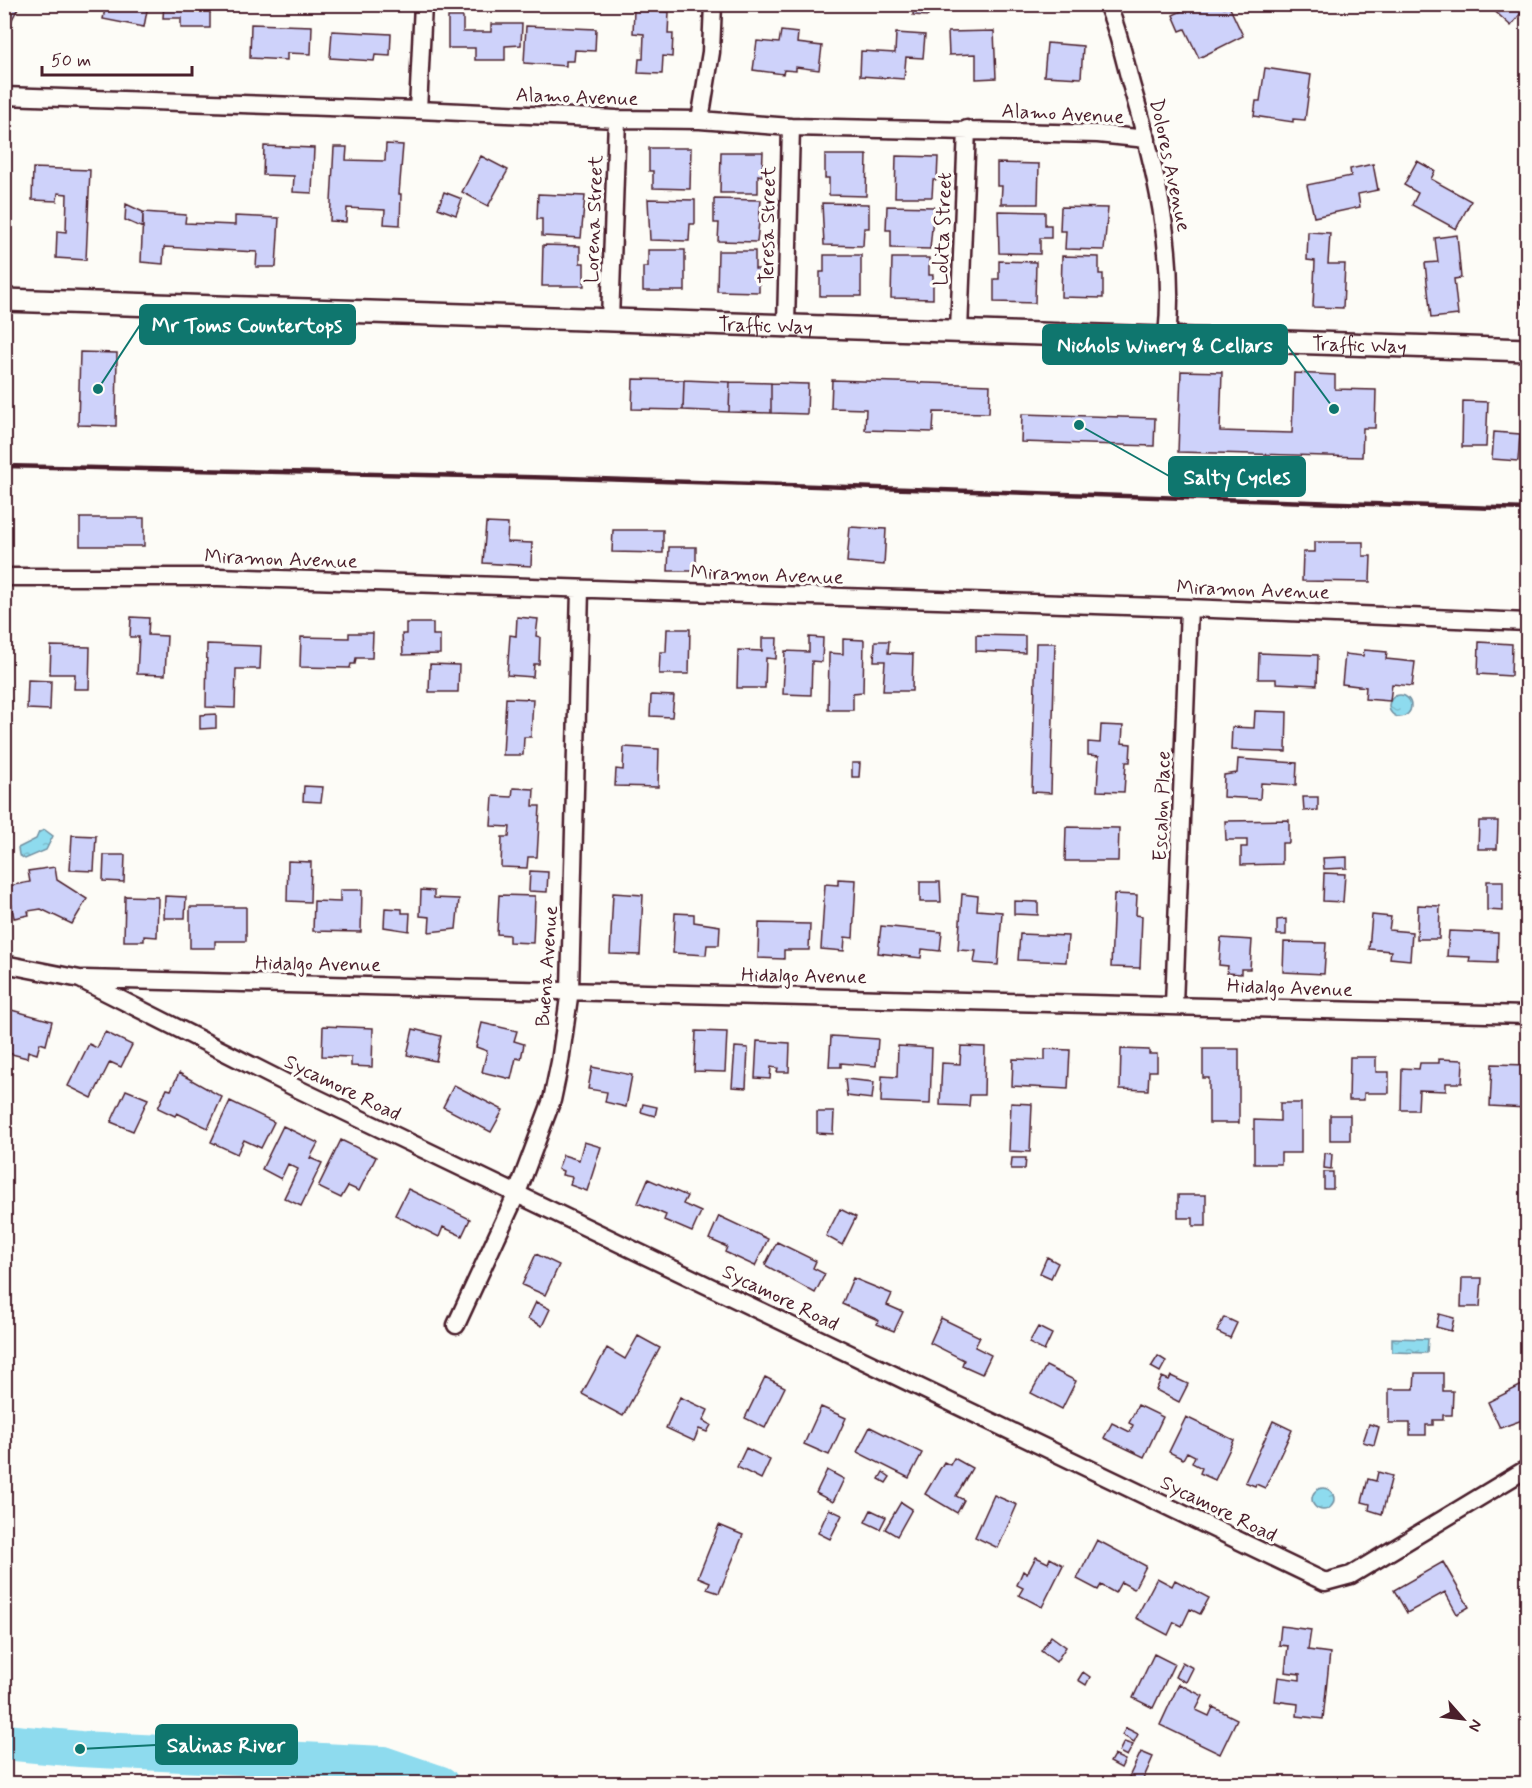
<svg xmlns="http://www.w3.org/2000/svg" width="1532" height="1788" viewBox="0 0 1532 1788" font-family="Mynerve,sans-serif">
<defs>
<pattern id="water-ripples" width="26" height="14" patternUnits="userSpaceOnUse" patternTransform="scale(1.5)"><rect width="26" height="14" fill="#8edbee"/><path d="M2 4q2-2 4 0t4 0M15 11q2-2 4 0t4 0" fill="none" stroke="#7cbccc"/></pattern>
</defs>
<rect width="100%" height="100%" fill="#fdfcf7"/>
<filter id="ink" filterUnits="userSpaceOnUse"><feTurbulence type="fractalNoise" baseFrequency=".0167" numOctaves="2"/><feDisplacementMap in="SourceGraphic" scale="12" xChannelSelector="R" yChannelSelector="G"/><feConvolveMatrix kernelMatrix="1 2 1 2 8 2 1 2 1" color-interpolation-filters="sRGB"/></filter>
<g filter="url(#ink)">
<path fill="url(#water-ripples)" stroke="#7390a0" stroke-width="1.5" d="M1389 706a11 11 0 1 1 22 0a11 11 0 1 1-22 0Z
M45,830L53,836L46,850L25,859L19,855L18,848L36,839L39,832Z
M1392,1338L1428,1339L1427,1353L1392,1352Z
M1312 1499a11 11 0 1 1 22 0a11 11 0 1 1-22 0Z"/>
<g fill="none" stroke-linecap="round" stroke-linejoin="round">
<path stroke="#8edbee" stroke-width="36" d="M4,1742L80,1749L383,1764L441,1784"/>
</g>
<path fill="#ced2fa" stroke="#4a1f2b" stroke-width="1.5" d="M4,4H20L5,33H4Z
M106,4L148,5L144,27L103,19Z
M164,4H210V28H181V18H163Z
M914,4H928V16L913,15Z
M1196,4H1223L1224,8L1229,6L1243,36L1199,58L1185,29L1180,31L1173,15Z
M1528,4L1511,26L1488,5L1489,4Z
M634,10L669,12L668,34H673L672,57L663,56L662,74L638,73L639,59H643L644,34L633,33Z
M448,17H463V32H491V24H522L521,45L505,46V60H475V48H448Z
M251,24L312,26L311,54L287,53V60L250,58Z
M526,26L596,29L595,51L575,50L574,61H566V66L524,63Z
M332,31L391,34L390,56L375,55L374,61L330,58Z
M781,31L798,33L797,43L822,46L819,70L796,67V71L784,70L783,74L753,70L757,41L779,43Z
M994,31L996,78L976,79V54L949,55L948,32Z
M896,33L925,35L923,58L906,57L904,79L860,76L861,51L895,53Z
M1047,43L1083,46L1081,78L1044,76Z
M1265,68L1311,75L1305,120L1293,119V122L1254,116L1256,101H1260Z
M386,144L403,145L399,194H401L400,225L384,224L385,210L347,208L346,222L330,221L334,147H347L346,160L385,161Z
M264,146L314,148L312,193L293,192L294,176L263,175Z
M649,148H691L690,189L653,188V171H649Z
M721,152H763L762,176L758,175V193H720Z
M825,155H867L866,196L829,195V178H825Z
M481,156L508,170L488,206L462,192Z
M896,156L938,157L937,180H933L932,197H895Z
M1417,161L1435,171L1431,179L1471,201L1456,229L1412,205L1418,193L1404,185Z
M997,163L1039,164L1038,204H1001L1002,186H997Z
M1373,164L1378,190L1358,194L1360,207L1314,217L1307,185L1351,176L1350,169Z
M33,168L90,170L86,260L56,258L57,231L66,232L67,194L58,193L57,201L32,200Z
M444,192L462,199L456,215L438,208Z
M538,194L585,196L581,238L542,236V219H537Z
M648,199L695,200V224H690L689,241L650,240Z
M714,199L761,200L757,242L718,241L719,223H714Z
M822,203L869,204V228H864L863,246L824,245Z
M126,204L143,212V228L125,220Z
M887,206L934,207L930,249L891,248V230H886Z
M1061,207L1108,208L1104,250L1065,249L1066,231H1060Z
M998,211L1045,212V225H1051V238H1040V254L999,253Z
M143,212L186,215L185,223L235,225V216L279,218L276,267H256L257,252L164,247L163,264L141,262Z
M1308,232L1330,233L1328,264H1345L1343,308L1313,307L1315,261L1307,260Z
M1457,235L1461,278L1454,279L1458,315L1431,318L1425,263L1438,262L1435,238Z
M543,245L580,246V263H584V286H542Z
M648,250H685V291H643V267H648Z
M718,251H755V269H759V292L717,291Z
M824,255H861V296H820V272H824Z
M1062,256L1099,257V274H1103V298L1061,297Z
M892,258H929V275H933V299L891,298Z
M999,261L1036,262L1035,303L994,302V279H999Z
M1521,276H1528V304H1521Z
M80,352L117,353L116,426L78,425Z
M1181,371L1222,372L1220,431L1292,433L1294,373L1335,375V389L1376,390L1375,428H1363L1362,457L1178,452Z
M633,379L684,380L683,410L632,409Z
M684,380L730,382L729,412L683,410Z
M832,380L990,385L989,413L934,412L933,432L865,430L866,409L831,408Z
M730,382L771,383V413L729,412Z
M771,383L808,384L807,414L771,413Z
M1463,401L1488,402L1486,447H1462Z
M1022,414L1155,418L1154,446L1021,442Z
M1494,432L1520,434L1518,461L1492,459Z
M80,518H144V546H80Z
M486,523L508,524L507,542L532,543L531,566L483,563Z
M850,527L886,529L884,565L847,562Z
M613,530H663V553L612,552Z
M1315,542H1363V556H1371L1370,582L1302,581L1303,552H1315Z
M669,547H696V571H668Z
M131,617L149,618L148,635L167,636L165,675L137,674L139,637H130Z
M517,617L538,619L536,636L540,637L539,664H534L533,677L507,675L510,635L516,636Z
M406,623H433V635H440V654L403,655L402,634H406Z
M667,629H690L689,674H659L660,652H666Z
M349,633H373L372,658H356L355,664H351L350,668L300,667L301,637L349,638Z
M976,635L1025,636V653L976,651Z
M809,637L823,638L822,662L812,661L811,695L783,694L785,651L809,652Z
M762,638H777L776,659L766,658L765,688H737L738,650L762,651Z
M843,639L864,640L863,692L853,693V710H828L829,653L843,654Z
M875,641H889L888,653L913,654L912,691H883L885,661H874Z
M1479,642L1512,644L1511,676L1478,674Z
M1036,643H1055L1051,793L1032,792Z
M207,644L261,646L260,669H236L235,708L206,707Z
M51,646L90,647L89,689H74L75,674H50Z
M1364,650L1387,652L1386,659L1415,662L1412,686L1392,684L1390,701L1365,699L1366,687L1342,684L1345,654L1363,656Z
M1259,653L1318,655L1317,685L1276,683V679H1258Z
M430,664L459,665L458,692H429Z
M28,680L51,681L50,710L27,709Z
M651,695L674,696L672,717L650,716Z
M506,698L533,699L531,737H524L523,755H503Z
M1255,711L1287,712L1286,752L1231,750L1232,727L1254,728Z
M216,714V728L200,729V715Z
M1101,725L1123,726L1122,743L1131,744L1130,762H1126L1124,792L1097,791L1099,756L1088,755V742L1100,743Z
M1528,728V742H1522V729Z
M624,747L659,749L658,787L615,786L616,769L623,770Z
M1238,759L1297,763L1296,785L1261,783L1260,799L1223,797L1224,775L1237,773Z
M852,763H860L859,777H852Z
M304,786L323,787L321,802L303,801Z
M513,788L534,789L533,806H540L537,857H528L527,868L501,867L502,837H509L510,827L491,826L493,796L512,797Z
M1303,797H1318V810L1304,811Z
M1289,820V843H1282V864L1241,865V847H1247V840H1226L1225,821Z
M1479,821H1498L1497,849H1478Z
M1066,827L1119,828L1118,861H1065Z
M72,835L96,836L94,871L70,870Z
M104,855H125L124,882L103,881Z
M1347,857V868L1324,869L1323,858Z
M288,861L311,862L310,902L287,901Z
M55,867L57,880L87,899L72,924L41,909L28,911L29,915L14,918L8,886L30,882L28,871Z
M530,871L548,872L547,892L529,891Z
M1324,873L1345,874L1343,902L1323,901Z
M838,879L856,880L853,938L845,937L844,951L821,949L825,884L838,885Z
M1487,881H1503V911L1487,910Z
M920,882H940L941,902H920Z
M340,890H362L361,932L313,931L314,901L340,902Z
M421,890L434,891V898L459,899L456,929L429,932L430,917L420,916Z
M613,893L643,895L640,955L610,954Z
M962,894L978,896L977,910L1002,912L998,965L974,963L976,951L958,950Z
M1114,894L1137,895L1136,915L1142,916L1140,968L1111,967Z
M499,895L535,896L533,943L509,942V935L497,934Z
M125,896L158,897L157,937L144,936V941H124Z
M165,896L186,897L185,918H164Z
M1014,901L1038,902V915L1014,914Z
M1418,905L1440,906L1439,939H1417Z
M190,907H246V941H215V948H190Z
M385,908L402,909V913H410L409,931L384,927Z
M675,913L694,914V922L720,926L719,945H707L706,955L673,953Z
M1372,915L1391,917L1389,930L1412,932L1410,960L1390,958L1391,951L1369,949Z
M1286,919V935H1277V920Z
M759,923L810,924L809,950H784V959L758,958Z
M881,926L942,932L940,951L922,949L921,958L878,953Z
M1449,931L1498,933L1497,963L1469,962L1470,957L1447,956Z
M1020,934L1068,936L1066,962L1018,960Z
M1221,938L1252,940L1250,969H1241V974L1227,973L1228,966L1219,965Z
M1284,942L1326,943L1324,974L1283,972Z
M4,1008L52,1021L46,1045L40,1043L37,1054L28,1051L27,1058L4,1052Z
M482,1023L517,1031L514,1041L524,1044L521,1059L516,1058L511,1079L482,1072L487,1051L476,1047Z
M323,1026L373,1028L372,1067L351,1066V1057L322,1056Z
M413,1029L441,1036L436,1061L407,1055Z
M696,1031L727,1032L725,1072L694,1071Z
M105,1032L132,1045L121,1067L110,1062L92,1098L68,1086L89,1044L97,1048Z
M831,1036L878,1039L876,1066L841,1063V1067H829Z
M757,1041L790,1043L789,1072H777L778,1068L771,1067L770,1079L755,1078Z
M898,1046L932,1048L930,1104L881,1102L882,1076L897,1077Z
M961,1046L985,1047L984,1095H970L969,1106L940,1105L942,1063L960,1064Z
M735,1047L748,1048L746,1088L732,1087Z
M1045,1049L1070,1050L1068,1089L1012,1086L1013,1059L1045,1060Z
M1121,1049L1149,1050V1054H1157V1071H1149L1148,1090L1120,1089Z
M1203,1049H1239V1123H1209V1078H1203Z
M1350,1057H1376V1072H1389V1093H1364V1100H1349Z
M1439,1059L1463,1060L1462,1083H1446V1091L1419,1090L1418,1110H1401L1402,1068L1419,1069L1420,1063H1439Z
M1492,1064L1528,1065L1526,1108L1490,1106Z
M592,1067L632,1075L626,1107L605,1102L607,1092L588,1089Z
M179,1073L222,1097L208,1128L177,1113L175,1116L158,1108L167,1089L171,1090Z
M845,1079L874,1082L872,1099L847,1096Z
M454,1085L503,1110L491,1132L443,1107Z
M126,1090L148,1099L133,1131L111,1122Z
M230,1101L274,1122L261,1148L244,1140L237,1154L211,1142Z
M1011,1103L1032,1104L1030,1152L1009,1151Z
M1280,1103H1301V1153H1281V1164H1254V1120L1280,1121Z
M643,1104L657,1107L655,1116L641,1112Z
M817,1112H834L833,1134L817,1133Z
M1330,1115H1350V1140H1330Z
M283,1126L318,1143L310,1158L322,1163L301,1206L284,1198L298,1169L288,1164L281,1179L262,1169Z
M341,1140L376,1157L359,1191L348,1186L341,1198L318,1187Z
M584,1142L601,1147L587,1191L570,1185L572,1177L562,1175L563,1171L558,1169L563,1155L579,1160Z
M1325,1153L1332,1154L1331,1169L1324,1168Z
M1012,1158H1026L1025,1169H1011Z
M1324,1172H1333V1189H1324Z
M648,1179L687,1196L683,1204L701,1212L692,1232L664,1220L666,1215L638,1203Z
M408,1189L470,1219L462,1236L443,1227L439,1237L395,1215Z
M1178,1195H1206V1226H1193V1218H1178Z
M840,1209L856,1217L842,1245L826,1236Z
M719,1216L768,1239L755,1266L725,1252L727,1247L709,1239Z
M777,1242L816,1261L813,1268L825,1274L815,1293L765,1265Z
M536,1254L559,1265L545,1295L522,1285Z
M1047,1257L1058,1263L1051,1278L1040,1273Z
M853,1278L892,1294L887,1305L903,1312L894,1331L877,1324L878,1320L842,1304Z
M1462,1278H1482L1480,1307H1461Z
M536,1302L550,1309L542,1326L528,1319Z
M1439,1314L1454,1318L1451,1331L1436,1327Z
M1224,1317L1237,1323L1230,1338L1217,1332Z
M941,1318L980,1337L975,1347L991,1355L982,1374L962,1365L964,1360L930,1343Z
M1038,1327L1052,1334L1044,1351L1029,1343Z
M638,1336L660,1348L623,1416L582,1394L607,1348L625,1359Z
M1158,1356L1166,1361L1160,1372L1151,1367Z
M1046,1366L1076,1381L1062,1409L1031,1393Z
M1415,1373H1443V1391H1453L1452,1415H1443V1420H1433V1425H1426V1435H1410V1423H1389V1389H1414Z
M1171,1376L1188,1384L1179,1402L1156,1390L1162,1377L1169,1380Z
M765,1377L785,1387L765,1428L745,1418Z
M1528,1382V1418L1500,1428L1488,1402Z
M680,1397L708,1410L703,1421L711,1425L707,1432L699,1429L694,1441L666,1428Z
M1138,1405L1163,1417L1144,1457L1104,1438L1112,1423L1130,1432L1133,1425L1129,1423Z
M821,1407L846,1418L829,1455L804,1444Z
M1186,1417L1234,1440L1215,1480L1200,1473L1202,1468L1192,1463L1195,1456L1187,1452L1183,1459L1169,1452Z
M1273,1421L1292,1430L1265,1488L1256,1484L1255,1486L1245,1482Z
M1369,1424L1379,1427L1374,1445L1363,1442Z
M870,1427L922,1453L909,1478L857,1452Z
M746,1448L770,1460L761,1479L737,1467Z
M954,1458L972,1468L956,1496L964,1500L957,1513L925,1494L944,1462L950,1465Z
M827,1470L844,1479L833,1502L816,1493Z
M883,1472L890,1477L886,1483L879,1479Z
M1378,1472L1392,1476L1382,1514L1369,1510L1370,1504L1362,1502L1368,1479L1376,1481Z
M994,1495L1017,1505L998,1548L975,1537Z
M901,1502L912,1509L897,1536L885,1529Z
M829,1509L842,1515L830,1539L818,1533Z
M871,1510L886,1517L880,1529L865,1522Z
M719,1525L743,1535L719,1593L707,1589L710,1582L698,1577Z
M1097,1540L1146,1566L1134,1589L1121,1582L1115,1593L1101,1585L1098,1590L1077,1579Z
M1036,1557L1048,1563L1050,1558L1063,1565L1042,1607L1019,1595L1023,1588L1017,1585L1023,1571L1027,1574Z
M1443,1562L1469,1607L1457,1614L1445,1592L1407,1613L1394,1590Z
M1157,1578L1172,1586L1175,1580L1209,1598L1200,1614L1190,1609L1182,1626L1174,1622L1168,1635L1136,1618Z
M1281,1626L1311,1630L1308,1650L1330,1653L1323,1719L1297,1716L1298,1704L1275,1701L1278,1677L1300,1680V1674L1285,1672L1288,1646L1279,1645Z
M1051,1636L1066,1647L1056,1662L1041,1651Z
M1154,1654L1174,1664L1153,1708L1133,1698Z
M1182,1662L1193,1668L1186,1682L1175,1677Z
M1083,1672L1090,1677L1086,1685L1078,1680Z
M1179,1684L1203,1696L1196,1710L1209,1716L1213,1707L1237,1719L1220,1754L1160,1725Z
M1126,1728L1138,1734L1134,1742L1122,1735Z
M1124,1742L1133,1745L1127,1756L1119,1752Z
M1141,1752L1153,1757L1141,1784H1136L1128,1779Z
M1114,1755L1125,1760L1121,1768L1110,1762Z"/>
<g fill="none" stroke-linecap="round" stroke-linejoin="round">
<defs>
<path id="minor" d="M1107,4C1118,29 1124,58 1131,84C1155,166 1176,251 1167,337
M4,96L418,110L617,119L700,120L791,127L1098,134L1147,139
M418,110L423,4
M700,120L711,52L713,4
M610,320L617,119
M786,324L791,127
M959,331L967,129
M4,577H218L1189,608L1528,622
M4,964L80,979L298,1089L1325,1582L1351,1575L1528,1468
M84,979L1528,1015
M1174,1005L1189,608
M456,1325L517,1193L552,1100L560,1062L570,990L580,589"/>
<g id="tertiary">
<path id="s1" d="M4,300L1528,350"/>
</g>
</defs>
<use href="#minor" stroke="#4a1f2b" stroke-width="21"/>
<use href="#tertiary" stroke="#4a1f2b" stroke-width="26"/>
<use href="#minor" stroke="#fdfcf7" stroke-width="16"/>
<use href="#tertiary" stroke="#fdfcf7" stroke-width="21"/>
<path stroke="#4a1f2b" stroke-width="4.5" d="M4,466L566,478L1528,509"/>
</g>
</g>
<g text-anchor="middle" stroke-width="6" stroke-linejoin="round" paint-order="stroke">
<g font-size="20" fill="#4a1f2b" stroke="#fdfcf7">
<text transform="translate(577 96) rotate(2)" y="7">Alamo Avenue</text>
<text transform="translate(1063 113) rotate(3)" y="7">Alamo Avenue</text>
<text transform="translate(1171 165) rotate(78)" y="7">Dolores Avenue</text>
<text transform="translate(593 219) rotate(-88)" y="7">Lorena Street</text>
<text transform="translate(767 225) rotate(-89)" y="7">Teresa Street</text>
<text transform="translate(942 229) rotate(-88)" y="7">Lolita Street</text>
<text dy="7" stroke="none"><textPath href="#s1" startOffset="762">Traffic Way</textPath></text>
<text dy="7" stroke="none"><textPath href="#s1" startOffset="1356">Traffic Way</textPath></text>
<text transform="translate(281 558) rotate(2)" y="7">Miramon Avenue</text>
<text transform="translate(767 574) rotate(2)" y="7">Miramon Avenue</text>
<text transform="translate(1253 589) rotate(2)" y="7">Miramon Avenue</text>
<text transform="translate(1161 806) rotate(-88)" y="7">Escalon Place</text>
<text transform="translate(318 963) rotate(1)" y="7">Hidalgo Avenue</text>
<text transform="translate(546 966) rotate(-86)" y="7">Buena Avenue</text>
<text transform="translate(804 975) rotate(1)" y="7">Hidalgo Avenue</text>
<text transform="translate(1290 987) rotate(2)" y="7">Hidalgo Avenue</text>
<text transform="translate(343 1087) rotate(26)" y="7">Sycamore Road</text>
<text transform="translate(781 1297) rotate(26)" y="7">Sycamore Road</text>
<text transform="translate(1219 1508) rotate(26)" y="7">Sycamore Road</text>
</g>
</g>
<path fill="none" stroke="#0f766e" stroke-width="2" d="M98 389L140 325M1334 409L1287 345M1079 425L1169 476M80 1749L156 1745"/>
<g fill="#0f766e" stroke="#fdfcf7" stroke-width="2">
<circle cx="98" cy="389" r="6"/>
<circle cx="1334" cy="409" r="6"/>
<circle cx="1079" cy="425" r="6"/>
<circle cx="80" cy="1749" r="6"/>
</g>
<g fill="#0f766e" stroke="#0f766e" stroke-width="2">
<rect x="140" y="305" width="215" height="39" rx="6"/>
<rect x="1043" y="325" width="244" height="39" rx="6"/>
<rect x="1169" y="457" width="136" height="39" rx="6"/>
<rect x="156" y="1725" width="141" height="39" rx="6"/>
</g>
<g font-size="21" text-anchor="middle" font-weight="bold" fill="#fff">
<text x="247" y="332">Mr Toms Countertops</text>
<text x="1165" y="352">Nichols Winery &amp; Cellars</text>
<text x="1237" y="484">Salty Cycles</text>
<text x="226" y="1752">Salinas River</text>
</g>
<rect width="1532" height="1788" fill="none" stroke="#fdfcf7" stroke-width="24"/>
<rect x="12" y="12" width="1508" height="1764" fill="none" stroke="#4a1f2b" stroke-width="2" filter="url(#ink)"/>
<g transform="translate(1463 1719) rotate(118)" stroke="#fdfcf7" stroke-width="4.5" paint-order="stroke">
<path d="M0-4.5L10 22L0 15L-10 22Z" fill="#4a1f2b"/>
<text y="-9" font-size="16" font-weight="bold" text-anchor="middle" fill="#4a1f2b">N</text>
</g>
<path d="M42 66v9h150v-9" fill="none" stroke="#4a1f2b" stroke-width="3"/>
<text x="51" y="66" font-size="18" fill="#4a1f2b" stroke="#fdfcf7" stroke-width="4.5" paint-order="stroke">50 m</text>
</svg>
